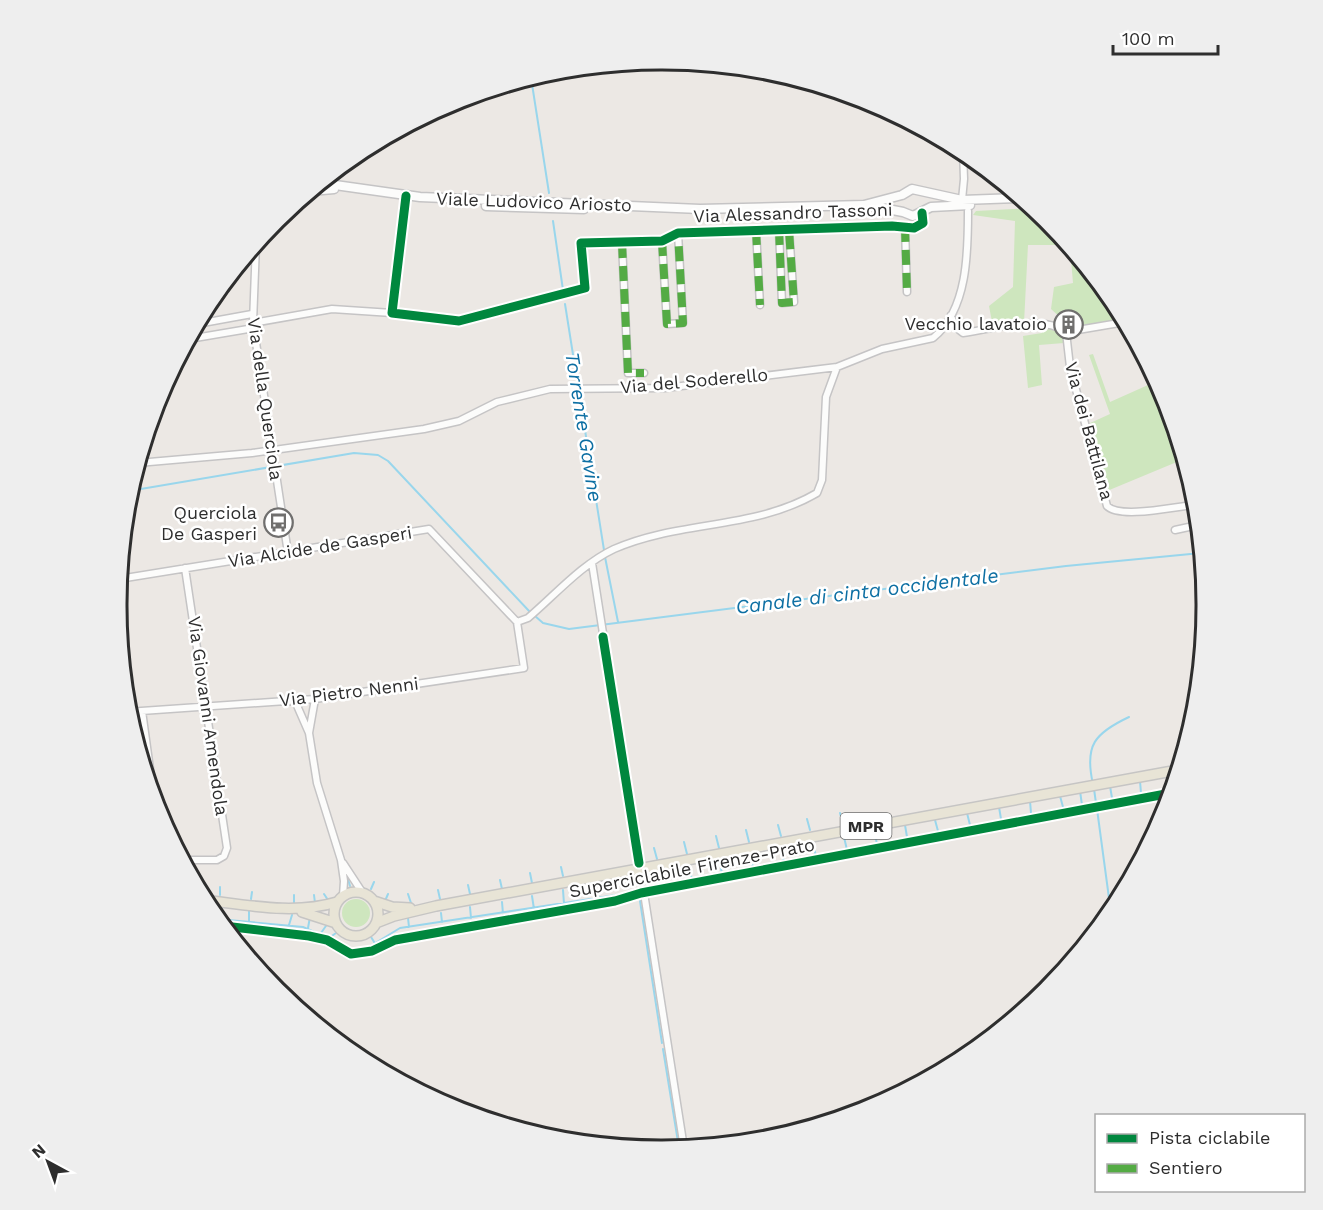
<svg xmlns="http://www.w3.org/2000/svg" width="1323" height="1210" viewBox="0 0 1323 1210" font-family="'Work Sans',sans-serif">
<rect width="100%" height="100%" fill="#ece8e4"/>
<path fill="#cee6be" d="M1033,208L1047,220L1068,245H1028L1024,323L993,327L989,306L1013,287L1015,221L973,215L976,211Z
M1070,247L1115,302L1123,319L1073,329L1051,309L1054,287L1073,283Z
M1049,324L1063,333L1064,343L1039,345L1042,385L1028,388L1023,336L1042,333L1041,325Z
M1093,354L1110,402L1157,381L1165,397L1184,459L1107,491L1088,424L1110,414L1089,355Z
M342 913a14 14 0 1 1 28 0a14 14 0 1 1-28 0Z"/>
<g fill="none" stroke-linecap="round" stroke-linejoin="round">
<path stroke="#99d6ec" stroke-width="2" d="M532,84L549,193
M553,221L563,290
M565,304L604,550
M129,491L354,453L378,455L388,461L530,612
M605,557L618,622
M535,616L543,623L569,629L1066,566L1201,553
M1140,781L1141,793
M1093,784C1084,745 1095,733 1129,717
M1110,786L1112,798
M1094,789L1096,803
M1171,789V777
M1080,791L1082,805
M1060,796L1063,807
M1030,801L1031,813
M1095,802L1173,788
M999,807L1001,819
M1097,809L1111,913
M840,813L843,824
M967,813L970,825
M807,819L810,830
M935,820L938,831
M778,825L781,836
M905,825L907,837
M746,830L749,842
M874,830L877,844
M716,836L719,848
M844,837L847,850
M684,842L687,854
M813,842L816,857
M654,848L657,859
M782,848L784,863
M751,854L753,869
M720,860L722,875
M689,866L692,880
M561,867L563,876
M530,873L532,883
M659,873L660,886
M348,879L350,886
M500,880L502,889
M468,885L470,894
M593,885L596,899
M656,887L1085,804
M371,889L374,882
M438,890L440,899
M563,890L564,904
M324,894L328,900
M408,894L411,903
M220,895V887
M314,895L315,903
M532,896L534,909
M251,899L252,892
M385,901L388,894
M640,901L662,1043
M502,902L503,914
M294,903V895
M470,907L471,918
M441,913L442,922
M408,918L409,927
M217,919L303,927L332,940
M220,919L222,907
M249,922V911
M289,925L292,915
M308,928L310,917
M321,933L328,923
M371,937L376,945
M329,938L336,933
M364,950L400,928L623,894
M663,1049L679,1148"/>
<defs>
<path id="street" d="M406,196L392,313L459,321L585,288L581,243L662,241L678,233L892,226L914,228L923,223L922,213
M962,200L964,179L963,151
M905,227L907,292
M756,230L760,305
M779,230L782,303L794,302L789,230
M662,241L667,324L683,323L678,233
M622,243L628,373H644
M256,244L253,323L288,553
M951,315L954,326L963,333C992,329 1042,314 1066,332L1125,322
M253,323L332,309L392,313
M197,324L252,314
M1066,332L1070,367L1107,506C1120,519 1173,507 1193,505L1198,525L1175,530
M189,339L254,328
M138,463L252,453L424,429L459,421L497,402L550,389L665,388L837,367
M592,563L639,863
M119,579L429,529L517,622
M517,622L528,618C555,595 582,564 614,549C680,520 754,530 817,493L822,480L826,397L837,367L882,349L933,338C968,310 968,251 968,211
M315,699L309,733L317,783L341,860L344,881L343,896
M295,701L309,733
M142,711L155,805
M127,712L315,699L524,668L517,622
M183,860H217L224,856L227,848L185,568
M343,863L362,892
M644,893L684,1148"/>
<path id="secondary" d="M321,183L420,197L700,209L864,205L902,195L912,189L962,200L1020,198
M311,191L334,189
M867,205L903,212L913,216L931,207L970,205
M486,206L584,209"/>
<path id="primary" d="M334 914a22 22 0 1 1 44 0a22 22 0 1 1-44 0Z
M204,900C248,905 294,915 337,902
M374,901L392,907L410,908
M302,912L336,923
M376,923L394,916L436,906L1178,770"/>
</defs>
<use href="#street" stroke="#c5c4c5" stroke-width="9"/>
<use href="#secondary" stroke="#c5c4c5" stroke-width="11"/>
<use href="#primary" stroke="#c6c5c4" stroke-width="12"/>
<use href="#street" stroke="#fcfcfb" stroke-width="6"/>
<use href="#secondary" stroke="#fcfcfb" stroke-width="8"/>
<use href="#primary" stroke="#e8e4d6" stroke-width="9"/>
<path stroke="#54ab44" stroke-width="8" stroke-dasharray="15 8" stroke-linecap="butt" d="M905,227L907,292
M756,230L760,305
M779,230L782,303L794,302L789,230
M662,241L667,324L683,323L678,233
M622,243L628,373H644"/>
<defs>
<path id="cycleway" d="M406,196L392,313L459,321L585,288L581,243L662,241L678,233L892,226L914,228L923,223L922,213
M603,637L639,863
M224,926L309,936L327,940L351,954L372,951L395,940L615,901L641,893L1171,793"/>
</defs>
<use href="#cycleway" stroke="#fff" stroke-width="13"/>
<use href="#cycleway" stroke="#00873e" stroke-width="9"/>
</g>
<defs>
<symbol id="building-ring" viewBox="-11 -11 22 22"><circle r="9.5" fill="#fff" stroke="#706f6e" stroke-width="1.5"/><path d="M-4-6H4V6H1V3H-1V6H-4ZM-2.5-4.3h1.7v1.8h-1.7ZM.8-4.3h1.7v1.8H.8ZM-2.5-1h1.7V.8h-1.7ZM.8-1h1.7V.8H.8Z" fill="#706f6e"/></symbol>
<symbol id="bus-ring" viewBox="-11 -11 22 22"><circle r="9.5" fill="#fff" stroke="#706f6e" stroke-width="1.5"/><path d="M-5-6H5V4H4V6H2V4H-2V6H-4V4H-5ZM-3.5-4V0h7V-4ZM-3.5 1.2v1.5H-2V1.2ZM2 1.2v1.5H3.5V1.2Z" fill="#706f6e"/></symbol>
</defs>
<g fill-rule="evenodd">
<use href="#building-ring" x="1052" y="308" width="33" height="33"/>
<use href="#bus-ring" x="262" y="506" width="33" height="33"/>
</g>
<g text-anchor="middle" stroke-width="5" stroke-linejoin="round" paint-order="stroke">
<rect fill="#fff" stroke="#6d6d6d" stroke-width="1.5" x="840.5" y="813" width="51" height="26" rx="4.5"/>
<g font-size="16" font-weight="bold" fill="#2e2e2e">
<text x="866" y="832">MPR</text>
</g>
<g font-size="18" fill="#2e2e2e" stroke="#fff">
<text transform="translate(534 202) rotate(2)" y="6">Viale Ludovico Ariosto</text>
<text transform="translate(793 213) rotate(-2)" y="6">Via Alessandro Tassoni</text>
<text transform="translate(694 381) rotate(-5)" y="6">Via del Soderello</text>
<text transform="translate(265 399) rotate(82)" y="6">Via della Querciola</text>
<text transform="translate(1089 431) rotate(75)" y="6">Via dei Battilana</text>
<text transform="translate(320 547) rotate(-9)" y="6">Via Alcide de Gasperi</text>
<text transform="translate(349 692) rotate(-7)" y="6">Via Pietro Nenni</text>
<text transform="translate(208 716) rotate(82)" y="6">Via Giovanni Amendola</text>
<text transform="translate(692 868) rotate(-11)" y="6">Superciclabile Firenze-Prato</text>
</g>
<g font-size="18" fill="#2e2e2e" stroke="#fff" text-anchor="end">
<text x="1047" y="330">Vecchio lavatoio</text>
<text x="257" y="519">Querciola<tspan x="257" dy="21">De Gasperi</tspan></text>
</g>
<g font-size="20" font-style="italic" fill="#0d6fa3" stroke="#fff">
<text transform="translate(584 427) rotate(81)" y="7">Torrente Gavine</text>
<text transform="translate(867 591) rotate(-7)" y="7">Canale di cinta occidentale</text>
</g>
</g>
<path d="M0 0H1323V1210H0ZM661 70H662A534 534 0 0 1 1196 604V606A534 534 0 0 1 662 1140H661A534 534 0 0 1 127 606V604A534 534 0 0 1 661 70Z" fill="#eee" fill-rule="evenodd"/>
<path fill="none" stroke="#2e2e2e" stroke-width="3" d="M661 70H662A534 534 0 0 1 1196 604V606A534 534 0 0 1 662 1140H661A534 534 0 0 1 127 606V604A534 534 0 0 1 661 70Z"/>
<rect x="1095" y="1114" width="210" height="78" fill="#ffffff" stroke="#ababab" stroke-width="1.5"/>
<rect x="1107" y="1134" width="30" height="9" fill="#00873e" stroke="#ababab" stroke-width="1.5"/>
<text x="1149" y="1144" font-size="18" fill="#2e2e2e">Pista ciclabile</text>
<rect x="1107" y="1164" width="30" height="9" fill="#54ab44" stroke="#ababab" stroke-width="1.5"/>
<text x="1149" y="1174" font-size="18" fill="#2e2e2e">Sentiero</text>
<g transform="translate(48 1162) rotate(319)" stroke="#ffffff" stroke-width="4.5" paint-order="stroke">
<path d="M0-4.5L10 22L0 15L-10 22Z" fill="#2e2e2e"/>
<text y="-9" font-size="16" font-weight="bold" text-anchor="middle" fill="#2e2e2e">N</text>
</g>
<path d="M1113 45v9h105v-9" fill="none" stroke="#2e2e2e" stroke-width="3"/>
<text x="1122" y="45" font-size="18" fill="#2e2e2e" stroke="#ffffff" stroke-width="4.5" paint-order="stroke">100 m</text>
</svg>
